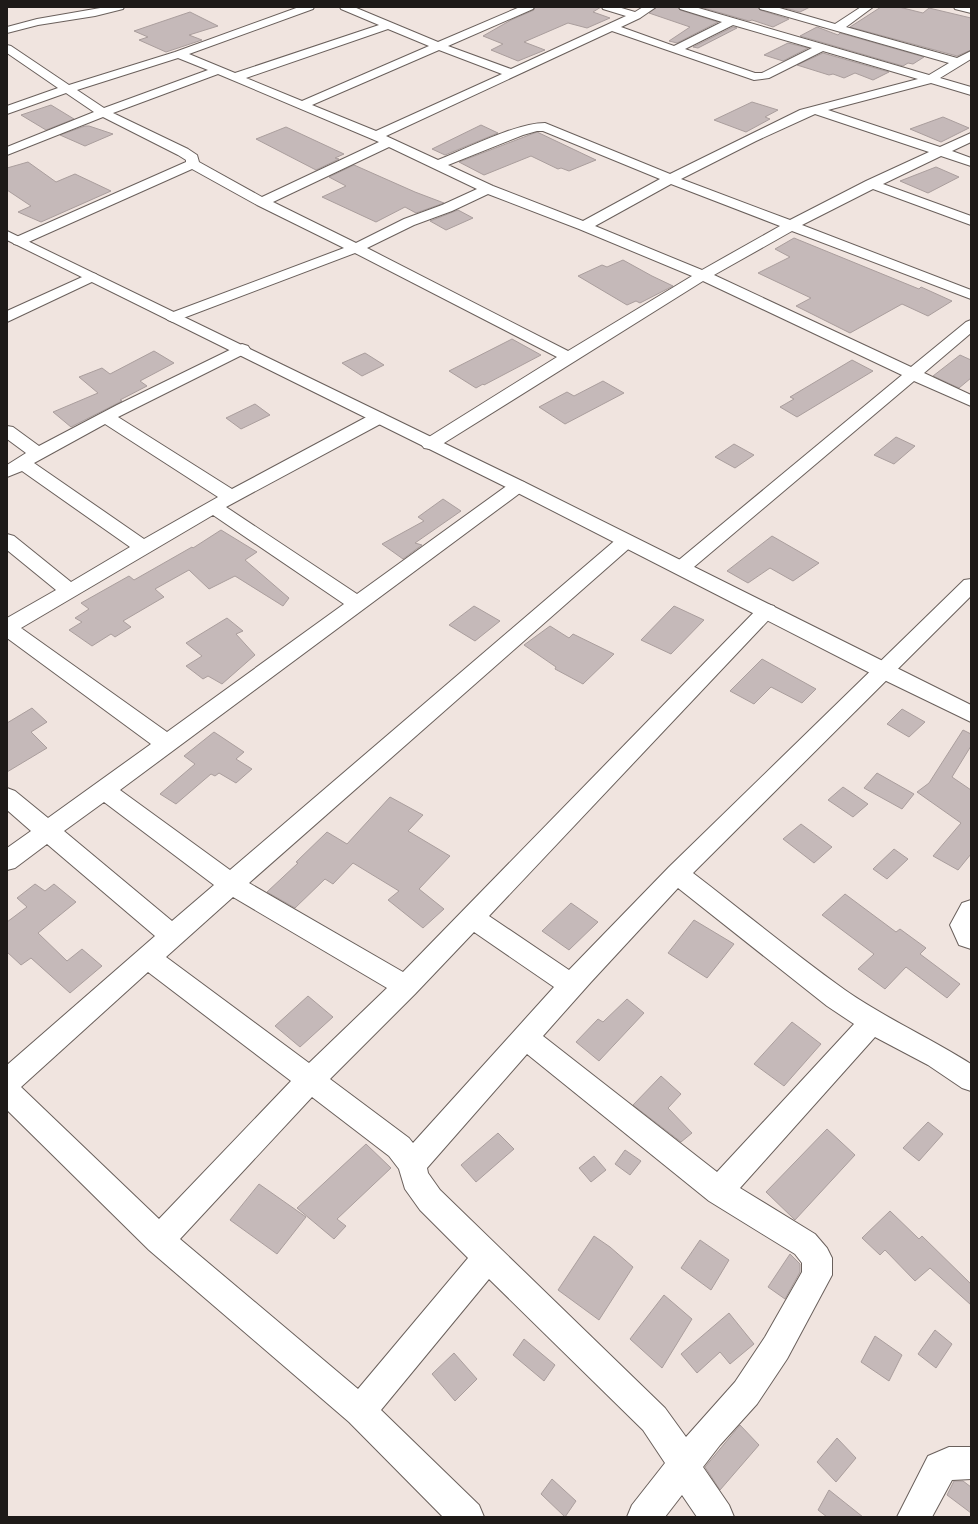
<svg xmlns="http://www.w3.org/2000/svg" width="978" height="1524" viewBox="0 0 978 1524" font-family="'Exo 2',sans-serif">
<rect width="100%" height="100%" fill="#f0e4df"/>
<path fill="#c5b9b9" stroke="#aa9e9d" d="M535,7H601L593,12L610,18L587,28L568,23L524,42L545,50L518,61L491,50L503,44L483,36L511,20L534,10Z
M657,7H678L680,10L718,22L677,43L669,41L690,27L649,13Z
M700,7H758L760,10L789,19L773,27L752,20L749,21Z
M781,7H810L800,12Z
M881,7H899L923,13L929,8L971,18V50L957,56L850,27Z
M190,12L218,26L189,35L202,40L166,52L139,40L148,37L134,31Z
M733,27L737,28L698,48L693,47Z
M817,27L838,35L840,33L924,57L913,64L908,63L903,66L800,36Z
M788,43L808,48L783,61L764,55Z
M823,53L889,72L873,80L855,73L844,78L833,74L829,75L797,65Z
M752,102L778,110L765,117L770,119L746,132L714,120Z
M51,105L74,119L46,130L21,115Z
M943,117L969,128L941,142L910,129Z
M481,125L498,133L445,155L432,149Z
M85,126H89L113,134L85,146L60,135Z
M286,127L344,154L335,158L339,159L316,170L256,139Z
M537,132L596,160L569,171L561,168L558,169L531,156L484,175L459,162Z
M28,162L56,182L75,174L111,191L41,222L18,212L31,206L7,190V168Z
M354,165L415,192L444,203L416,213L405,207L376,222L322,197L346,186L329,177Z
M936,167L959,177L928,193L900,181Z
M458,210L473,218L446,230L430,221Z
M794,238L919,289L921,287L952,301L928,316L902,304L850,333L796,306L811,298L758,273L790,257L775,249Z
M623,260L652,276L673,286L640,303L636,301L627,305L578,276L602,265L607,267Z
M512,339L541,355L484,385L483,384L476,388L449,371Z
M154,351L174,363L140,381L147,386L120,400L122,401L71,427L53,412L98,393L79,377L102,368L110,374Z
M365,353L384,365L362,376L342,363Z
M960,355L971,360V378L959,388L933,376Z
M852,360L873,371L797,417L780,407L794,399L790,397Z
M603,381L624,393L565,424L539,407L567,392L574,396Z
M255,404L270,415L241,429L226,418Z
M896,437L915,446L894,464L874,455Z
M734,444L754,455L735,468L715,457Z
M443,499L461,511L415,543L422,545L403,559L382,544L424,521L418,517Z
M221,530L257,552L245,560L289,598L283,606L235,576L209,589L189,570L155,589L164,597L123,621L131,627L115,637L111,634L92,646L69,630L82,622L75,618L89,609L81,603L129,576L134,580L192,547L193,548Z
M772,536L819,563L793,581L770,568L748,583L727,571Z
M474,606L500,621L475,641L449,625Z
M674,606L704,620L671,654L641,640Z
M227,618L243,631L236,634L255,655L222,684L208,676L203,679L186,666L202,656L186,643Z
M550,626L569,638L573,634L614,654L583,684L555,669L556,667L524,645Z
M762,659L816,689L802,703L771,687L754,704L730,691Z
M32,708L47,722L31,732L47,748L7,772V723Z
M902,709L925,722L909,737L887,724Z
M963,730L971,734V746L952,777L971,790V854L958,870L933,856L961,823L917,792L929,783Z
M214,732L244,752L236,759L252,769L236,783L219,773L215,776L211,774L176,804L160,794L195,764L184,756Z
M877,773L914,794L902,809L864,788Z
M843,787L868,804L853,817L828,800Z
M390,797L423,815L408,831L450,856L419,889L444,909L423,928L388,900L399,891L353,863L333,884L325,879L295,908L267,892L298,863L296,862L327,832L347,844Z
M801,824L832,847L814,863L783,839Z
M894,849L908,859L887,879L873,869Z
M35,884L45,891L54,884L76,902L38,933L67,961L82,949L102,966L70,993L31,958L21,965L7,952V922L27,907L17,898Z
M845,894L896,932L900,929L926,948L920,954L960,984L947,998L906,967L885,989L858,969L874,954L822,915Z
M571,903L598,922L569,950L542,931Z
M694,920L734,944L707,978L668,953Z
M308,996L333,1017L300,1047L275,1026Z
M627,999L644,1013L599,1061L576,1042L598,1019L603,1022Z
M792,1022L821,1044L784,1086L754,1064Z
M661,1076L681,1094L668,1108L692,1133L681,1142L633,1105Z
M928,1122L943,1134L919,1161L903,1148Z
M827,1129L855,1155L795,1220L766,1192Z
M498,1133L514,1149L476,1182L461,1165Z
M366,1144L391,1168L337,1219L346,1226L334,1239L297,1208Z
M625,1150L641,1161L630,1175L615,1164Z
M594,1156L606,1170L591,1182L579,1168Z
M259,1184L306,1217L277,1254L230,1220Z
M890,1211L919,1239L922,1236L971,1284V1305L930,1268L915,1281L885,1250L880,1255L862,1238Z
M594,1236L610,1247L633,1267L599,1320L558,1290Z
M700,1240L729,1260L711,1290L681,1268Z
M790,1254L800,1264V1272L785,1299L768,1287Z
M664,1295L692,1319L662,1368L630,1339Z
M729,1313L754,1344L730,1364L720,1352L697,1373L681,1354Z
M935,1330L952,1344L936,1368L918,1354Z
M875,1336L902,1355L889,1381L861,1362Z
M524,1339L555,1365L544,1381L513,1355Z
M454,1353L477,1379L455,1401L432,1374Z
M740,1425L759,1445L720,1490L705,1467Z
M837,1438L856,1458L836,1482L817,1462Z
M552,1479L576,1501L565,1517L541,1494Z
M954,1481H963L971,1487V1513L947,1495Z
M829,1490L863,1517H827L818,1510Z"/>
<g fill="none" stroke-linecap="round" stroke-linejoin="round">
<defs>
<path id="street" d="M106,7H124L123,9L95,16L38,25L7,33V27L37,19Z
M299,7H314L313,9L189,54L235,73L379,25L341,9L340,7H354L438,42L520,7H534L533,9L448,46L511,69L626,16L603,9L602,7H618L635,12L643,7H656L640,18L621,27L674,46L722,22L680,9L679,7H695L929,75L949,63L760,9L759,7H776L835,24L861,7H873L846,27L957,58L971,51V59L940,78L971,87V95L931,83L828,110L940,147L971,133V142L952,151L971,158V166L941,156L883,184L971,216V225L873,189L802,225L971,290V299L792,231L714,275L911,367L966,322L971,320V333L924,373L971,395V406L914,381L688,572L681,574L674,572L671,568L674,564L902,375L703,281L436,448L430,449L424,448L421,444L424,440L557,357L355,253L178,320L173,322L168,320L165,317L168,314L344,248L257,205L192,169L24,244L19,245L14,244L12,241L14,238L186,162V160L178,155L103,117L7,155V147L94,112L66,93L7,114V106L58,88L7,53V45L11,46L69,85L175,52ZM733,25L812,48L762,73H755L685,49ZM388,29L429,46L302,101L246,78ZM612,31L754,80L769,78L823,51L918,79L800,110L670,174L545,123C516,123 466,149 438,160L386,136ZM439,50L502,74L376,131L312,105ZM178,58L208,70L104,108L77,90ZM218,74L372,139L379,142L262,197L199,162L197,155L188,149L113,113ZM815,114L929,152L866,181L790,220L681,179L756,141ZM537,131H543L660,179L583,221L493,186L448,165L523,135ZM389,147L477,189L442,205L404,219L356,243L273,202ZM671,184L780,226L702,270L595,226ZM488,194L579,229L692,276L568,351L367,248L414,225L452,211Z
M954,7H971V13L955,9Z
M91,273L96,274L98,277L96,280L7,322V311Z
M242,344L248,346L250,349L248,352L118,417L232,489L372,414L378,413L384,414L386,418L384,422L226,507L357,594L512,482L518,481L524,482L527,486L524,490L120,790L230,870L619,537L626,535L633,537L635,541L633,545L249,883L403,972L760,606L767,604L774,606L777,611L489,916L569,970L669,867L964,580L971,579V596L693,873C744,912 793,953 845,990C885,1018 930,1038 971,1064V1091L962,1088L928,1065L875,1037L740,1188L815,1234L827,1248L832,1258V1275L787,1359L757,1404L720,1445L703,1467L729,1505L734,1517H697L682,1495L665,1517H627L632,1505L665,1463L643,1430L489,1279L381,1410L479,1505L484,1517H443L349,1422L149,1250L7,1110V1065L155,936L47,844L15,868L7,870V848L31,831L7,810V788L15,791L48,818L151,744L7,638V618L56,590L7,550V534L14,536L71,582L130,547L22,471L7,477V465L26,453L7,439V426L13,427L39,446L117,405ZM105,424L218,497L144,539L34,463ZM213,515L344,604L167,732L21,628ZM104,802L214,885L172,921L64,831ZM678,888L827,1006L854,1024L717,1172L543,1036L591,982ZM233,897L387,988L309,1063L166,957ZM474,932L554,987L413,1143L409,1138L330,1079L415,994ZM148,972L291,1081L159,1219L21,1087ZM527,1054L709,1201L795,1254L802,1263V1272L765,1337L735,1382L686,1437L665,1408L440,1190L428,1173L427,1168ZM312,1097L389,1156L399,1169L405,1189L420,1210L468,1258L358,1389L180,1239Z
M971,900V949L959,945L950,925L962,903Z
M949,1447H971V1479L952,1480L932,1517H897L928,1456Z"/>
<path id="secondary" d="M7,231L524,482L971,705V722L876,676L512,490L7,240Z"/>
</defs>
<use href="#street" stroke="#6a605c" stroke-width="2"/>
<use href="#secondary" stroke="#6a605c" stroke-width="2"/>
<use href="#street" fill="#fff" fill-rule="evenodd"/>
<use href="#secondary" fill="#fff" fill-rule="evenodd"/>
</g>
<rect width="978" height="1524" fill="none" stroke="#1e1a18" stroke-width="16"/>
</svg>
